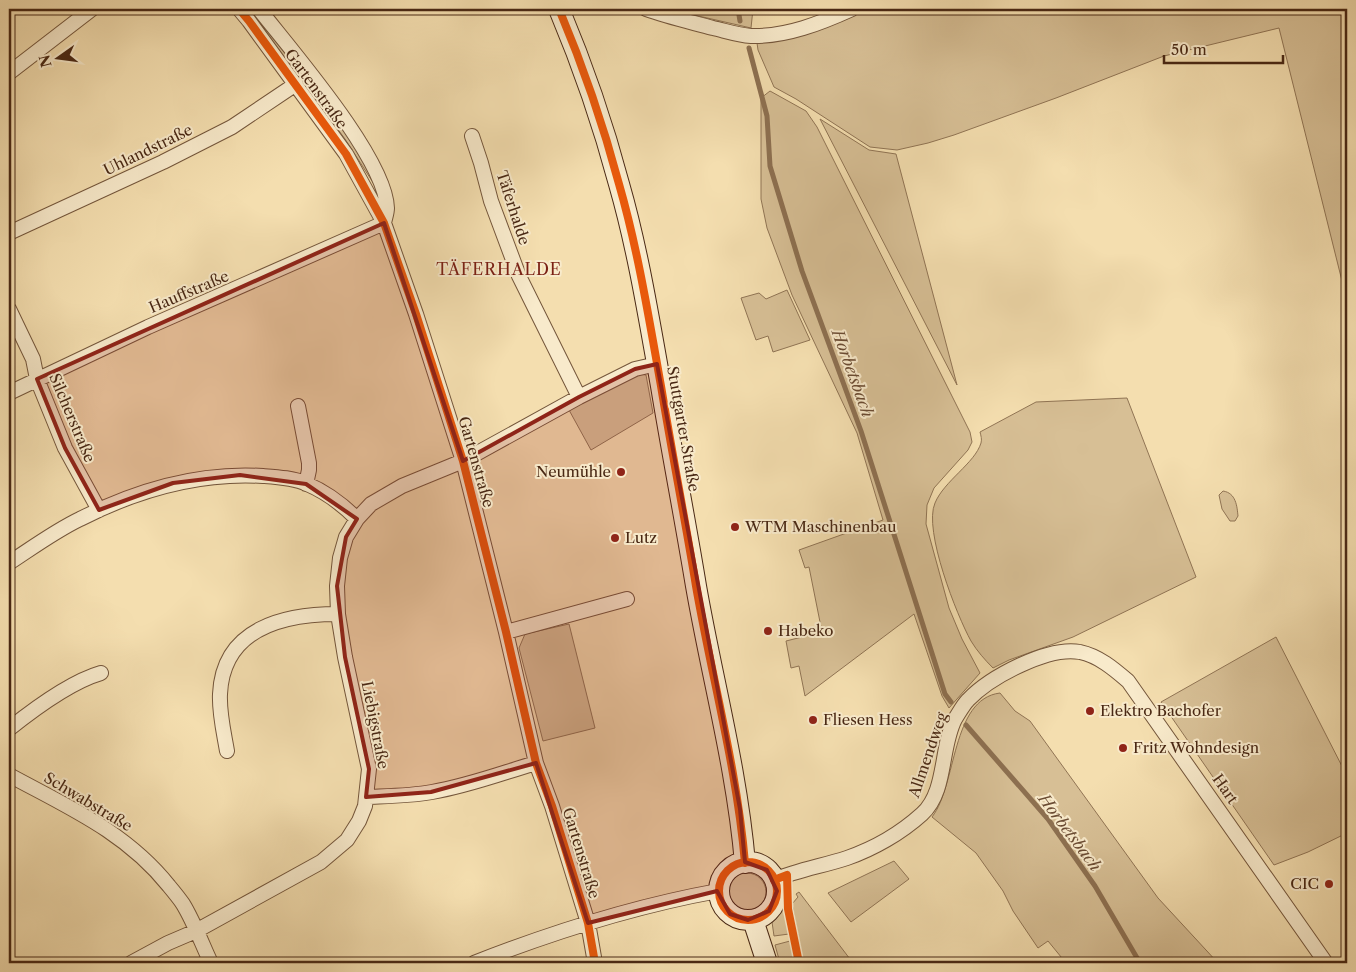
<svg xmlns="http://www.w3.org/2000/svg" width="1356" height="972" viewBox="0 0 1356 972" font-family="'Libre Caslon Text',serif">
<rect width="100%" height="100%" fill="#f4deaf"/>
<filter id="stains"><feTurbulence type="fractalNoise" baseFrequency=".004" numOctaves="4"/><feColorMatrix values="0 0 0 0 .2 0 0 0 0 .09 0 0 0 0 .02 0 0 0 .5 -.17"/></filter>
<radialGradient id="worn" r=".72"><stop offset=".6" stop-color="#630" stop-opacity="0"/><stop offset="1" stop-color="#630" stop-opacity=".3"/></radialGradient>
<path fill="#d7bf95" stroke="#907454" d="M248,9H254L361,153L374,184L345,139Z
M668,9H753L751,28Z
M862,9H1347V301L1279,28L1164,56L1056,98L954,135L928,143L897,150L870,147L796,99L774,87L758,50L757,43L762,40L826,25Z
M770,91L806,111L817,127L970,432L972,442L968,450L934,488L927,505L926,524L949,608L962,639L980,673L949,708L942,696L914,614L805,696L799,666L791,668L786,641L822,632L809,567L805,568L799,550L883,520L857,433L792,295L767,228L761,199V98Z
M820,119L869,150L896,154L957,385Z
M787,290L810,340L773,352L768,336L756,340L741,298L759,293L766,299Z
M640,374L646,375L653,413L591,450L569,410Z
M1127,398L1196,577L1073,637L1009,660L993,668C985,660 977,651 971,641C957,616 923,530 935,503C944,481 975,463 981,443C982,439 981,436 980,432L1036,402Z
M1223,491C1236,493 1237,506 1238,516L1235,521H1230L1222,509L1219,495Z
M569,624L595,728L543,741L519,648L525,634Z
M1276,637L1347,776V833L1308,852L1274,865L1161,702Z
M1000,693L1015,711L1030,721L1158,898L1218,963H1066L1048,941L1038,948L1013,911L1003,891L976,853L932,817C957,785 951,699 1000,693Z
M894,861L909,879L851,922L828,893Z
M728 892a19 19 0 1 1 38 0a19 19 0 1 1-38 0Z
M799,892L853,963H803L792,904L798,897L796,894Z
M787,895L785,910L789,934L774,936L772,922Z
M790,941L795,963H780L775,945Z"/>
<g fill="none" stroke-linecap="round" stroke-linejoin="round">
<path stroke="#8d7051" stroke-width="5" d="M738,9L740,21
M749,48L767,116L770,166L802,271L861,431L945,694L951,702
M966,725L1048,819L1095,886L1140,963"/>
<defs>
<path id="street" d="M239,9L249,21L346,154L384,223L416,314L463,461L506,632L536,763L552,806L588,923L595,963
M646,9C668,17 691,22 713,28C726,31 738,35 751,36C786,37 821,23 852,9
M9,73L92,9
M472,136L481,163L491,201L519,276L579,397
M9,233L163,162L232,127L296,84
M9,309L33,359L37,379L65,448L99,510
M9,393L148,327L384,223C385,218 387,213 387,208C386,159 291,50 259,9
M298,406L309,463V470L306,484
M9,563C32,548 55,531 80,519C137,490 198,472 263,476C277,477 294,478 307,484C326,492 343,505 357,519
M506,632L627,599
M9,729C34,709 70,682 101,673
M227,751C224,733 219,713 220,694C223,628 284,614 338,614
M9,775C68,807 126,832 169,886C174,892 179,898 183,904C194,922 202,944 211,963
M366,797C388,796 410,796 432,792C468,786 502,773 536,763
M774,880C797,870 823,866 847,858C873,849 901,833 922,814C947,791 940,748 955,719C959,713 963,705 968,700C990,677 1048,646 1080,652C1099,656 1114,669 1128,681L1326,963
M131,963L168,943L196,931L321,862L347,840L359,821L365,806L369,769L345,657L338,614L337,586L340,558L346,537L357,519L371,504L402,486L463,461L579,397L635,369L657,364
M474,963C553,932 635,906 718,891"/>
<path id="secondary" d="M559,9C583,66 603,124 619,184C638,250 649,319 661,386C672,453 685,519 696,586C712,678 737,769 745,863
M719 891a29 29 0 1 1 58 0a29 29 0 1 1-58 0Z
M753,920L767,963"/>
</defs>
<use href="#street" stroke="#74563b" stroke-width="16"/>
<use href="#secondary" stroke="#492814" stroke-width="22"/>
<use href="#street" stroke="#f8eacb" stroke-width="14"/>
<use href="#secondary" stroke="#f8eacb" stroke-width="20"/>
<defs>
<path id="cycleway" d="M239,9L249,21L346,154L384,223L416,314L463,461L506,632L536,763L552,806L588,923L595,963
M559,9C583,66 603,124 619,184C638,250 649,319 661,386C672,453 685,519 696,586C712,678 737,769 745,863
M719 891a29 29 0 1 1 58 0a29 29 0 1 1-58 0Z
M774,880L787,875L788,909L799,963"/>
</defs>
<use href="#cycleway" stroke="#f8eacb" stroke-width="11"/>
<use href="#cycleway" stroke="#e8590c" stroke-width="8"/>
</g>
<path fill="#8f2418" fill-opacity="0.2" stroke="#8f2418" stroke-width="4" stroke-linejoin="round" d="M384,223L463,461L579,397L635,369L657,364L740,809L745,862L767,870L777,891L769,911L748,920L730,914L717,891L588,923L536,763L431,792L366,797L369,769L345,657L337,586L346,537L357,519L306,484L240,475L173,483L99,510L65,448L37,379Z"/>
<g fill="#8f2418" stroke="#f8eacb" stroke-width="2">
<circle cx="621" cy="472" r="5"/>
<circle cx="735" cy="527" r="5"/>
<circle cx="615" cy="538" r="5"/>
<circle cx="768" cy="631" r="5"/>
<circle cx="1090" cy="711" r="5"/>
<circle cx="813" cy="720" r="5"/>
<circle cx="1123" cy="748" r="5"/>
<circle cx="1329" cy="884" r="5"/>
</g>
<g text-anchor="middle" stroke-width="4" stroke-linejoin="round" paint-order="stroke">
<g font-size="15" fill="#492814" stroke="#f8eacb">
<text transform="translate(316 89) rotate(54)" y="5">Gartenstraße</text>
<text transform="translate(148 150) rotate(-26)" y="5">Uhlandstraße</text>
<text transform="translate(513 208) rotate(72)" y="5">Täferhalde</text>
<text transform="translate(189 292) rotate(-23)" y="5">Hauffstraße</text>
<text transform="translate(72 418) rotate(67)" y="5">Silcherstraße</text>
<text transform="translate(683 429) rotate(80)" y="5">Stuttgarter Straße</text>
<text transform="translate(476 462) rotate(74)" y="5">Gartenstraße</text>
<text transform="translate(375 725) rotate(79)" y="5">Liebigstraße</text>
<text transform="translate(928 755) rotate(-71)" y="5">Allmendweg</text>
<text transform="translate(1225 789) rotate(55)" y="5">Hart</text>
<text transform="translate(88 802) rotate(31)" y="5">Schwabstraße</text>
<text transform="translate(581 853) rotate(73)" y="5">Gartenstraße</text>
</g>
<g font-size="15" fill="#492814" stroke="#f8eacb" text-anchor="start">
<text x="611" y="477" text-anchor="end">Neumühle</text>
<text x="745" y="532">WTM Maschinenbau</text>
<text x="625" y="543">Lutz</text>
<text x="778" y="636">Habeko</text>
<text x="1100" y="716">Elektro Bachofer</text>
<text x="823" y="725">Fliesen Hess</text>
<text x="1133" y="753">Fritz Wohndesign</text>
<text x="1319" y="889" text-anchor="end">CIC</text>
</g>
<g font-size="16" letter-spacing="1" fill="#7a1f14" stroke="#f8eacb">
<text x="499" y="275">TÄFERHALDE</text>
</g>
<g font-size="16" font-style="italic" fill="#6b4c33" stroke="#f8eacb">
<text transform="translate(853 373) rotate(70)" y="6">Horbetsbach</text>
<text transform="translate(1070 832) rotate(53)" y="6">Horbetsbach</text>
</g>
</g>
<rect width="1356" height="972" fill="none" stroke="#f4deaf" stroke-width="30"/>
<rect x="10" y="10" width="1336" height="952" fill="none" stroke="#492814" stroke-width="2.5"/>
<rect x="15" y="15" width="1326" height="942" fill="none" stroke="#492814"/>
<g transform="translate(58 58) rotate(256)" stroke="#f8eacb" stroke-width="4" paint-order="stroke">
<path d="M0-4L9 19L0 12L-9 19Z" fill="#492814"/>
<text y="-8" font-size="14" font-weight="bold" text-anchor="middle" fill="#492814">N</text>
</g>
<path d="M1164 55v8h119v-8" fill="none" stroke="#492814" stroke-width="2.5"/>
<text x="1171" y="55" font-size="15" fill="#492814" stroke="#f8eacb" stroke-width="4" paint-order="stroke">50 m</text>
<rect width="100%" height="100%" filter="url(#stains)"/>
<rect width="100%" height="100%" fill="url(#worn)"/>
</svg>
